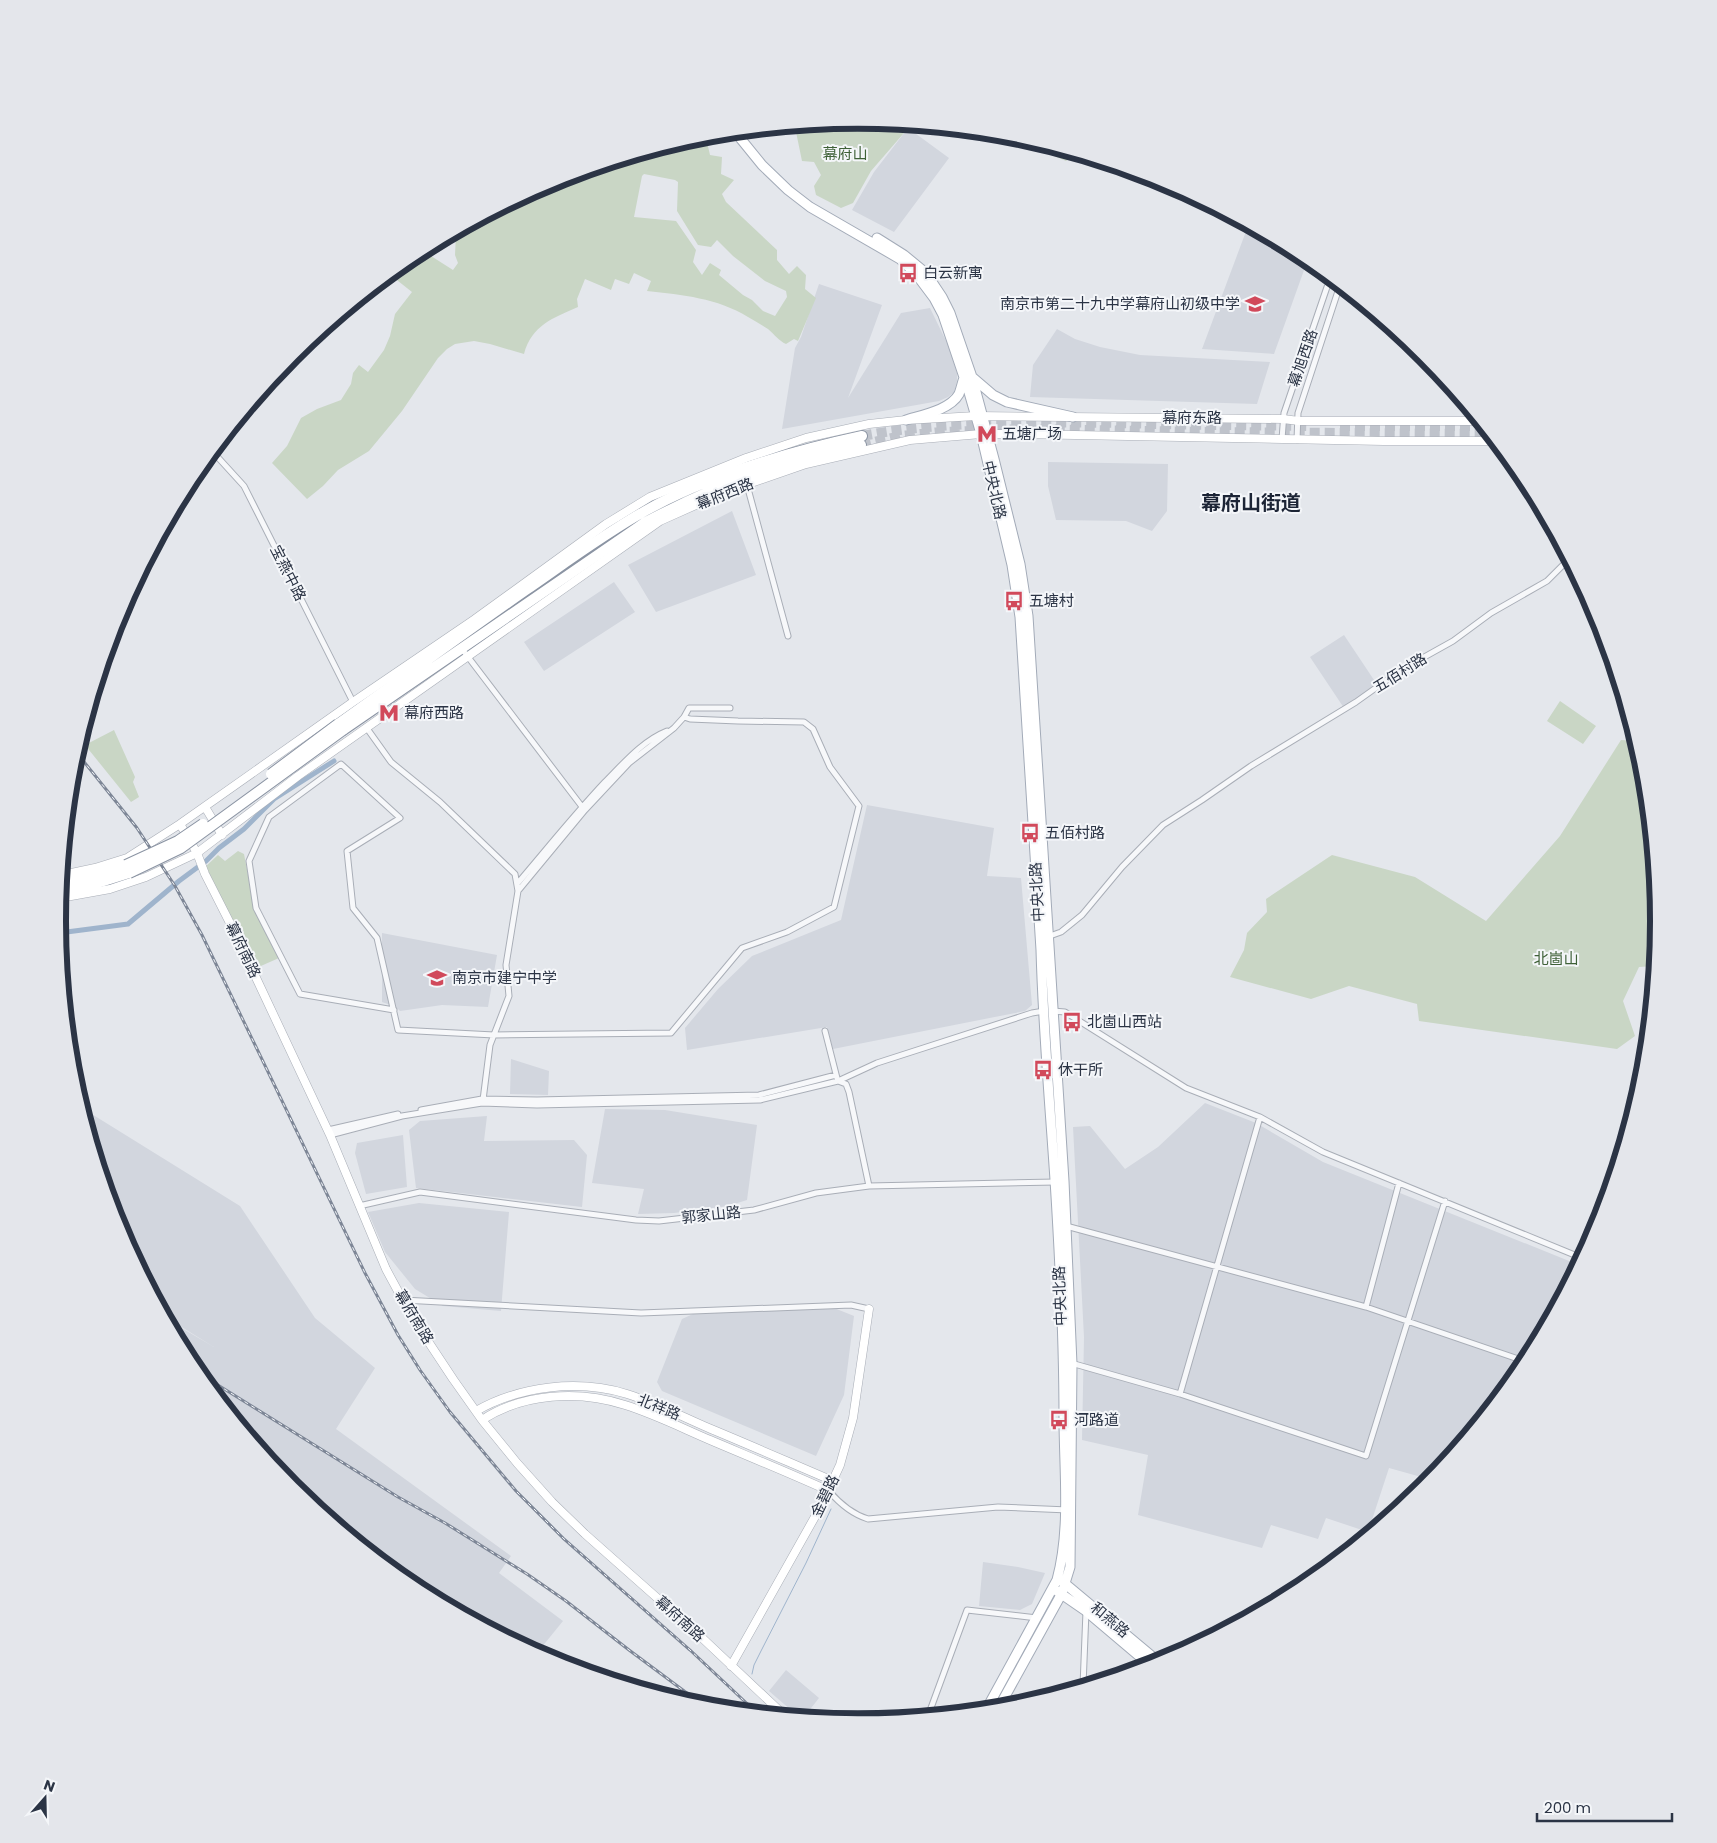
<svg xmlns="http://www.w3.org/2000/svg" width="1717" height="1843" viewBox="0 0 1717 1843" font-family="Poppins,'Noto Sans SC',sans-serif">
<rect width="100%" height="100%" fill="#e4e7ec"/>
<path fill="#d2d6de" d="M908,128L949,158L894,232L852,210L874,172Z
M1248,226L1308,259L1274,354L1202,349Z
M819,284L882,305L848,398L901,313L930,308L948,345L957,373V381L954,392L948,397L939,401L782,429L795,348L801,337Z
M1057,329L1075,339L1100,347L1140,355L1270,362L1257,404L1030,397L1033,365Z
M1048,462L1168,464L1167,511L1152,531L1126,521L1056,520L1048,486Z
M732,511L756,575L656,612L628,565Z
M614,582L635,612L544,671L524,642Z
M1344,635L1378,686L1344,708L1310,657Z
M867,805L994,828L987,876L1021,878L1032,1005L1025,1011L833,1049L827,1027L687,1050L685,1028L718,989L752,956L841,920Z
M382,933L497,955L488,1007L442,1005L400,1011L396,1007L382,1002Z
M511,1059L549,1071L548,1095L510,1094Z
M1205,1103L1256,1123L1323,1162L1579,1265L1524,1367L1432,1480L1389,1468L1368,1532L1326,1518L1318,1539L1271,1525L1262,1548L1138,1515L1148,1455L1082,1440L1084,1337L1073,1127L1090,1126L1125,1169L1158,1147Z
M82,1108L240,1206L315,1318L375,1368L336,1429L511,1556L499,1573L563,1621L537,1653L413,1587L292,1488L192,1366L168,1320L214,1347L167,1318L118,1228Z
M605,1109L665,1110L757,1125L747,1200L728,1206L674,1213L638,1214L644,1189L592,1183Z
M487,1116L484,1141L574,1140L587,1155L582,1207L416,1188L409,1130L420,1121Z
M403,1135L407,1187L366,1194L355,1153L357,1143Z
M419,1203L509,1212L501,1311L443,1306L415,1289L385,1252L368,1212Z
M834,1308L854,1316L844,1395L816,1456L662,1391L657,1382L682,1319L693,1314Z
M983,1562L1018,1567L1045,1573L1032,1604L1020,1610L979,1606Z
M786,1670L819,1698L804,1717H799L769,1691Z"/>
<path fill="#c9d6c5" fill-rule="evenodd" d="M859,121L910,126L871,171L853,203L841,208L816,195L814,186L821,175L814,162L802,161L795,127Z
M701,136L707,142L710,155L722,157L721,174L734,180L722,194L726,202L777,250V260L789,274L797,266L806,275L805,289L816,298L798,341L794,339L786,344C779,341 774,334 768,329C762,325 755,321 748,317C717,298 683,295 647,291L651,281L634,273L629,284L615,279L611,290L585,279L577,299L578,307C553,318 532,325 524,354L490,344L474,341L455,344L447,349L438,358L402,411L369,451L338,470L323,486L307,499L272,463L287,446L301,418L317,409L341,400L351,384L353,373L359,365L368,372L384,350L390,336L395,314L412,292L393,277L400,266L414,255L431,256L453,270L458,263L455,255L456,233L552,181ZM644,174L675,180L678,182L677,211L698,245L711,247L717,240L733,256L765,281L786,291L787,297L775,316L763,311L752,300L743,295L719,275L721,270L710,263L702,275L693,262L696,250L676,221L634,217L642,176Z
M1032,141L1074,154L1066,161L1047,153Z
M1125,169L1165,182L1188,193L1184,195Z
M1560,701L1596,726L1583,744L1547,721Z
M114,730L135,777L133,782L139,797L131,802L85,745Z
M1621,740L1637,741L1644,766L1659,922L1655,966L1639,967L1623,1001L1635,1036L1617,1049L1419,1021L1417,1004L1349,986L1311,999L1230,977L1244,950L1247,933L1267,912L1266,899L1332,855L1415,877L1486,921L1560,836Z
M238,851L244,854L255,912L279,958L254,969L204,868L218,855L225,861Z"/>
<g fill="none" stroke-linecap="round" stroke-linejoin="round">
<path stroke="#9fb4cc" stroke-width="1" d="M752,1674L754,1665L761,1651L806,1563L831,1509"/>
<path stroke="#9fb4cc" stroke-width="5" d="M59,933L128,924L179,881L206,861L219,848L244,829L274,799L334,761"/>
<path stroke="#bfc3cb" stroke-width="10" stroke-dasharray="10 5" stroke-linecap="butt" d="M1340,426H1483
M862,436C948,420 1035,422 1122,423C1184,425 1246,425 1308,426
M861,445L900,436L940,432L1026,429L1197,432L1489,434"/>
<defs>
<path id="street" d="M1282,439L1284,413L1327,287L1333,280
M1297,440L1298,413L1340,285
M213,452L244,486L353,702
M747,485L788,636
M462,649L583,808
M366,727L391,762L440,802L515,874L518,891L506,965L509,996L490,1045L483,1100
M517,884C546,850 574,815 605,782C623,764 642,741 667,731
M518,891L585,810L629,763L674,728L684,717L689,708H730
M1047,937L1061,932L1082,915L1122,867L1163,825L1202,800L1251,766L1356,702L1401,670L1453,641L1491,613L1547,581L1569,559
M394,1010L300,994L256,908L249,861L269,817L341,764L400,818L347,851L353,908L377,938L398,1030L494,1035L671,1033L742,948L787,932L834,907L859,806L830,767L813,729L804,722L738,721L690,719L684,717
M1053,1011L1065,1012L1186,1088L1260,1117L1323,1152L1582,1258
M825,1031L837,1078
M838,1081L846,1084L849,1092L869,1186
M421,1110L482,1099L537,1100L759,1095L836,1075
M328,1130L398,1114
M330,1135L402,1116L482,1103L537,1105L760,1100L838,1081L877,1063L1032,1013L1044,1011
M359,1206L420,1192L636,1220L659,1221L754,1210L816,1193L869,1186L1056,1182
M1066,1226L1366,1307L1527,1362
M1577,1268L1581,1257
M403,1300L641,1313L851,1305L869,1309
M1366,1307L1399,1183
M1071,1363L1180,1394L1366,1456L1445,1201
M1180,1394L1260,1117
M829,1491C840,1504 852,1514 868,1519L998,1507L1068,1510
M1083,1686L1086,1611
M928,1716L967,1610L1037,1618"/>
<path id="secondary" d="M205,807L222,835
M180,824L197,853L205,874L235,933L330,1135L386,1269L412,1317L453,1379L482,1420L517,1463L552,1502L585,1534L699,1635L784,1715
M62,875L95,868L127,858L180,824L353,702L475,619L606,524L650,497L746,458L806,438L869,424L906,420L976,416L1283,419L1299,421H1479
M60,898L110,889L146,877L197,853L298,776L660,521L725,492L806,464L910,440L981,434H1022L1384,441H1495
M476,1411C520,1386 578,1379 627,1394C656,1403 683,1417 711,1429C752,1446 793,1464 833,1481
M482,1420C523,1393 579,1390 625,1405C654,1414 682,1428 710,1440C750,1457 789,1473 829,1491
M731,1666L821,1506L840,1465L853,1418L869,1309"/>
<path id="primary" d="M736,133L762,165L788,190L810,207L900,259L916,274L934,298L943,315L968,389L981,434L1012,565L1020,617L1041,950C1043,1027 1050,1104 1055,1180C1060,1259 1064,1339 1064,1418C1064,1471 1071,1528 1057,1580L986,1710
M877,238L904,255L921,269L932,282L942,297L950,313L972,377L994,459L1020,564L1028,616L1064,1181L1072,1364L1070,1567L1062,1593L998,1709
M972,377L993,395L1007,402L1073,417
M906,420C922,415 950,410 959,394C961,389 962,383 964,378
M1063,1582L1160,1663
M1057,1591L1086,1611L1151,1666"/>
<path id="highway" d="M338,724C401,679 463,634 526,590C565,563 604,534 645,511C712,474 788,452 862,436
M343,730L644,523C695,496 749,472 804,458C823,453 842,449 861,445
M61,881L88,877L126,865
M61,889L94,884L129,873"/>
</defs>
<use href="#street" stroke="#a9aeb7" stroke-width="7"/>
<use href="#secondary" stroke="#a9aeb7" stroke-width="9"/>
<use href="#primary" stroke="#a3abb8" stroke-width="11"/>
<use href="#highway" stroke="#8b94a3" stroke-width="12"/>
<use href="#street" stroke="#f7f8fa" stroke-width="5"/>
<use href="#secondary" stroke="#fff" stroke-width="8"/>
<use href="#primary" stroke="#fff" stroke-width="9"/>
<use href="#highway" stroke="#fff" stroke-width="10"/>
<defs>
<path id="rail" d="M77,753L137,828L175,886L202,935L365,1273L398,1335L420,1370L450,1412L516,1491L563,1538L690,1650L756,1712
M197,1372L398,1497L445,1523L527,1574L566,1601L629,1650L707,1708"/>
</defs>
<use href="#rail" stroke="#7d8696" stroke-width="3"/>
<use href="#rail" stroke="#f4f6f9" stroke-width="1" stroke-dasharray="4" stroke-linecap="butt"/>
<defs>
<path id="highway-bridge" d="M271,774L338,724
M126,865L178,841L203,824
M129,873L181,848L343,730"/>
</defs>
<use href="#highway-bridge" stroke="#8b94a3" stroke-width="12" stroke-linecap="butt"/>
<use href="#highway-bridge" stroke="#fff" stroke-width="10"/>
</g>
<defs>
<symbol id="bus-bare" viewBox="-9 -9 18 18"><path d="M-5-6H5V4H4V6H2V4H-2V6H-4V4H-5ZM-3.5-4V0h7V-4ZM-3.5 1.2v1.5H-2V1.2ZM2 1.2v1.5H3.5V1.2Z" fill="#d1495b" stroke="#f4f6f9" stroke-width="2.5" paint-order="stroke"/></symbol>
<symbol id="school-bare" viewBox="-9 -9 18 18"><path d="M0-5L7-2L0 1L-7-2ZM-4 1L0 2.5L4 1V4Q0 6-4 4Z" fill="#d1495b" stroke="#f4f6f9" stroke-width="2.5" paint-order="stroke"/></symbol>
<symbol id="metro-bare" viewBox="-9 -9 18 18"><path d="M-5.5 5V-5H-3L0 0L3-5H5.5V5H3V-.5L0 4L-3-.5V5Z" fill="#d1495b" stroke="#f4f6f9" stroke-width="2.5" paint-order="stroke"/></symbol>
</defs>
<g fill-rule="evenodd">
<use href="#bus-bare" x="894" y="259" width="28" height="28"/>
<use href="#school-bare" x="1241" y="290" width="28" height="28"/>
<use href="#metro-bare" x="973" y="420" width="28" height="28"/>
<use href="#bus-bare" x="1000" y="587" width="28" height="28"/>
<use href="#metro-bare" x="375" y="699" width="28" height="28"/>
<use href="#bus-bare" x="1016" y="819" width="28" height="28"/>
<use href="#school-bare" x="423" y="964" width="28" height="28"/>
<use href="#bus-bare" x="1058" y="1008" width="28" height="28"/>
<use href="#bus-bare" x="1029" y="1056" width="28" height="28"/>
<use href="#bus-bare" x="1045" y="1406" width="28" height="28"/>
</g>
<g text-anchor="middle" stroke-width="4" stroke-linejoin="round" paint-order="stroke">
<g font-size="15" fill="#3f6138" stroke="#f4f6f9">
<text x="845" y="159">幕府山</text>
<text x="1556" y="964">北崮山</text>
</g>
<g font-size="15" fill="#2b3445" stroke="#f4f6f9" text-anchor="start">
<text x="923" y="278">白云新寓</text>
<text x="1240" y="309" text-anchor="end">南京市第二十九中学幕府山初级中学</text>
<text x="1002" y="439">五塘广场</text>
<text x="1029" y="606">五塘村</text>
<text x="404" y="718">幕府西路</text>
<text x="1045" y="838">五佰村路</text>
<text x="452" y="983">南京市建宁中学</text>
<text x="1087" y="1027">北崮山西站</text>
<text x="1058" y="1075">休干所</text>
<text x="1074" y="1425">河路道</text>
</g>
<g font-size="15" fill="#2b3445" stroke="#f4f6f9">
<text transform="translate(1303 358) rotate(-71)" y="5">幕旭西路</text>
<text x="1192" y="423">幕府东路</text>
<text transform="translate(994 490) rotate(77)" y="5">中央北路</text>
<text transform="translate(725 494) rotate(-22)" y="5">幕府西路</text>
<text transform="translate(288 573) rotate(63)" y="5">宝燕中路</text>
<text transform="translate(1400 673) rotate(-32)" y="5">五佰村路</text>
<text transform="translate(1037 892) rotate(-93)" y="5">中央北路</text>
<text transform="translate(243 950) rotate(64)" y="5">幕府南路</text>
<text transform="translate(711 1215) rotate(-6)" y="5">郭家山路</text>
<text transform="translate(1060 1296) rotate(-92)" y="5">中央北路</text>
<text transform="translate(414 1317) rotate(59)" y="5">幕府南路</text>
<text transform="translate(659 1407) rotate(22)" y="5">北祥路</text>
<text transform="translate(825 1496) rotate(-64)" y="5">金碧路</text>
<text transform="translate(680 1619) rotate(42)" y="5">幕府南路</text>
<text transform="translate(1110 1620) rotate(40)" y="5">和燕路</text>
</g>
<g font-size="20" font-weight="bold" fill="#1d2536" stroke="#f4f6f9">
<text x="1251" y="510">幕府山街道</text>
</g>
</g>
<path d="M0 0H1717V1843H0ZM66 921a792 792 0 1 1 1584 0a792 792 0 1 1-1584 0Z" fill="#e4e6eb" fill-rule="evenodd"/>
<path fill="none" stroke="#2b3445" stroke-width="6" d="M66 921a792 792 0 1 1 1584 0a792 792 0 1 1-1584 0Z"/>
<g transform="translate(45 1798) rotate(20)" stroke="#f4f6f9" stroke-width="4" paint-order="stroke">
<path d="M0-4L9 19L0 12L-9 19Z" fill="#2b3445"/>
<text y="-8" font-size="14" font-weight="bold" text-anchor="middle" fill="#2b3445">N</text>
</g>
<path d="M1537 1813v8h135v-8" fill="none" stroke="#2b3445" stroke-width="2.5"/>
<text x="1544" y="1813" font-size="15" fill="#2b3445" stroke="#f4f6f9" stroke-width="4" paint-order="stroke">200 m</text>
</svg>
